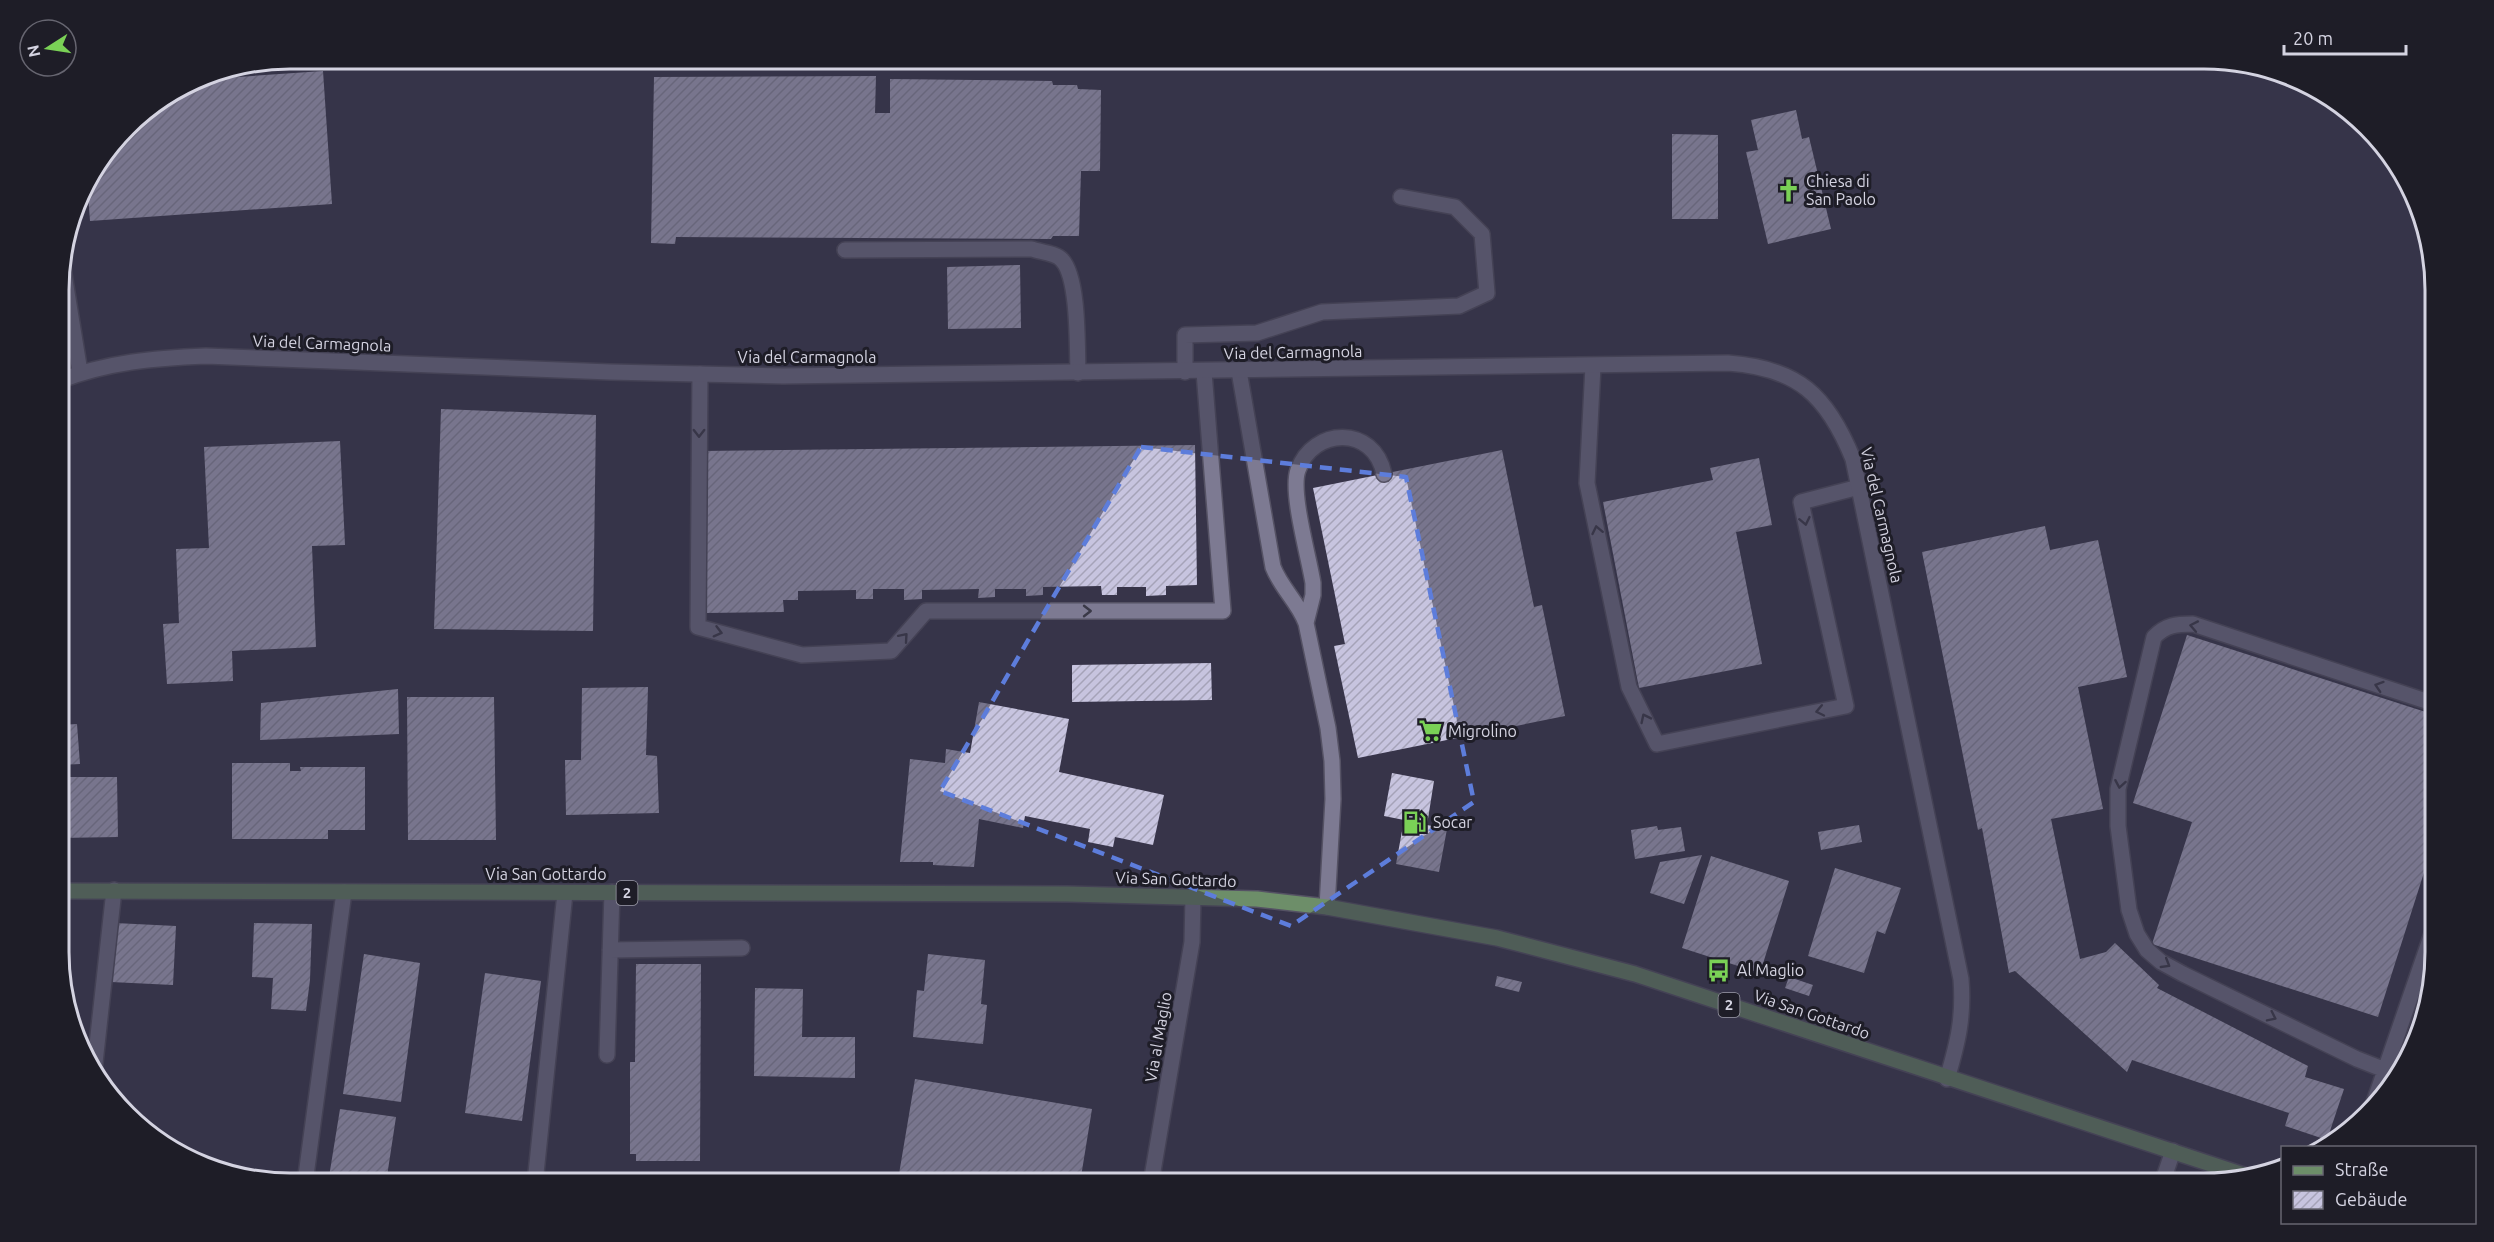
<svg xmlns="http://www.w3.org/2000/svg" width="2494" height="1242" viewBox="0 0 2494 1242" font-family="Ubuntu,sans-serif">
<defs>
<pattern id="building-hatch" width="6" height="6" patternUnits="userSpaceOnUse" patternTransform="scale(1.5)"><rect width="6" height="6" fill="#c7c4df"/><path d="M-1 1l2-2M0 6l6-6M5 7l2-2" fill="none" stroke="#a5a3b8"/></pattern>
</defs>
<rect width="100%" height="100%" fill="#373449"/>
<path fill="url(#building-hatch)" d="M323,71L332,204L90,221L87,181L137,116L195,80Z
M876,76L875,113H890V79L1052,81L1053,85H1077L1078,89L1101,90L1100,171H1081L1079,236H1053L1051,239L676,237L675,244L651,243L654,77Z
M1796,110L1802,139L1809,137L1831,229L1768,244L1746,152L1758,150L1751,120Z
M1672,134L1718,135V219H1672Z
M1020,265L1021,328L948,329L947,267Z
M441,409L596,415L593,631L434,629Z
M340,441L345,545L312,546L316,647L232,651L233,681L167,684L163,624L179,623L176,549L209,548L204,447Z
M1195,445L1197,585L1166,586V595L1146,596V587H1117V595H1102L1101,586L1043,587V595L1026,596V589H995V597L978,598L979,589L922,590V599L904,600V589H873V599H856V590L798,591V600H783L784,612L705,613L702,451Z
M1502,450L1534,607L1542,605L1565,716L1358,758L1334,646L1345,644L1313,488Z
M1759,458L1772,525L1736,532L1762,664L1639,688L1603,502L1713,480L1710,468Z
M2045,526L2050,550L2098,540L2127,677L2078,687L2103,809L2051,819L2080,959L2106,952L2115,943L2159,985L2157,988L2308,1066L2305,1077L2344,1089L2327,1140L2285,1126L2289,1113L2132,1060L2127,1072L2015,971L2009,973L1982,828L1978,830L1922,552Z
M2187,635L2435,715V838L2378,1017L2152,944L2192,822L2133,803Z
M1211,663L1212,700L1072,702V665Z
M648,687L646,755L657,756L659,813L566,815L565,760H581L582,688Z
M398,689L399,734L260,740L261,703Z
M407,697H494L496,840H408Z
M979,702L1069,719L1059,772L1164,795L1153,845L1115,837L1113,847L1088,842L1090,829L1025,816L1023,828L979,819L974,867L933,865V862H900L910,759L945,763L946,749L970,753Z
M77,724L80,764L60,765V725Z
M232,763H290V771H301L300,767H365V830H328V839H232Z
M1392,773L1434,781L1427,825L1447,829L1439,872L1396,864L1404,820L1384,816Z
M60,777H117L118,837L60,838Z
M1859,825L1862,842L1821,850L1818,832Z
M1657,826L1658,830L1681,827L1685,851L1635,859L1631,830Z
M1702,855L1684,904L1650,893L1660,862Z
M1711,856L1789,881L1760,973L1682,948Z
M1835,868L1901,888L1885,934L1877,931L1864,973L1808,956Z
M115,923L176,926L173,985L111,982Z
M254,923L312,924L310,980L306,1011L271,1009L273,978L252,977Z
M364,954L420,963L401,1102L343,1094Z
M928,954L985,960L981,1004L987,1005L983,1044L913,1037L917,990L924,991Z
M636,964H701L700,1161H636V1154H630V1062H635Z
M485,973L541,981L522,1121L465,1113Z
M1497,976L1522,982L1519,992L1495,986Z
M1789,977L1813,985L1809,996L1785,988Z
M755,988L803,989L802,1037H855V1078L754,1076Z
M915,1079L1092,1109L1080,1183H956L899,1174Z
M340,1109L396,1117L386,1183H328Z"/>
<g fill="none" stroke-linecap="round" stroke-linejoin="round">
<defs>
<path id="lane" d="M845,250L1032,249C1040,252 1056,253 1062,260C1079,278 1077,347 1078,373
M1593,366L1587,483L1629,687L1657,744L1846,706L1801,502L1859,487
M1239,371L1273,567C1281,588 1298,602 1306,623L1328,728L1332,761L1333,799L1327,907
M1185,372V335L1257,333L1322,312L1459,306L1487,293L1482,234L1455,207L1401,197
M700,374L698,627L802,655L891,651L926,611H1223L1204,372
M1306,623L1313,595V583C1309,557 1290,492 1298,470C1313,427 1374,425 1384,474
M610,950L742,948
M607,1055L612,892
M2385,1070L2357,1059L2183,974L2161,962L2147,950L2137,934L2129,910L2118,826V789L2154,637C2166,625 2176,624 2193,624L2435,704
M2371,1111L2435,925
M305,1183L344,892
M535,1183L565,893
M2162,1183L2173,1151"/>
<path id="street" d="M62,262L80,372
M59,381C107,362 155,358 206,356L610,372L783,376L1728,363C1798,368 1827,395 1853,459L1961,979C1964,1017 1958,1042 1947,1079
M94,1072L114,890
M1151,1183L1192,942L1193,897"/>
<path id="primary" d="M60,891L1068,894L1257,899L1327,907L1497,938L1635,974L2250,1177"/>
</defs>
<use href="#lane" stroke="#555264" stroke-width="18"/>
<use href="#street" stroke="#555264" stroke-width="18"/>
<use href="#primary" stroke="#555264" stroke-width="18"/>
<use href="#lane" stroke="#7d7a92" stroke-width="15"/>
<use href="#street" stroke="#7d7a92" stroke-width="15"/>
<use href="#primary" stroke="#6d8e69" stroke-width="15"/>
</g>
<defs><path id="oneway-chevron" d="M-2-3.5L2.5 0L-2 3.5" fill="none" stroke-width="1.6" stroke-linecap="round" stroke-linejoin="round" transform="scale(1.5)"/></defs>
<g stroke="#3a3947">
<use href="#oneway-chevron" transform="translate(699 433) rotate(90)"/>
<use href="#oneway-chevron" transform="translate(1805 521) rotate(78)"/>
<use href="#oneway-chevron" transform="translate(1597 530) rotate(-102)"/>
<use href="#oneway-chevron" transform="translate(1087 611)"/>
<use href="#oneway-chevron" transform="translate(2194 626) rotate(-169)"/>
<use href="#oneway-chevron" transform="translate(718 632) rotate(15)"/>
<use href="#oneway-chevron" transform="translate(904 637) rotate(-49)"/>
<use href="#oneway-chevron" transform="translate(2379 686) rotate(-162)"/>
<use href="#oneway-chevron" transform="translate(1820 711) rotate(168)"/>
<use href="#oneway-chevron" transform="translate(1645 718) rotate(-116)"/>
<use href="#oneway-chevron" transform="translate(2120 784) rotate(100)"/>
<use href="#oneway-chevron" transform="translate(2166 964) rotate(31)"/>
<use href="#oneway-chevron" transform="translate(2272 1017) rotate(26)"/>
</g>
<path d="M0 0H2494V1242H0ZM1141,447L1406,477L1474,802L1291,926L940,791Z" fill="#373449" fill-opacity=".55" fill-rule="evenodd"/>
<path fill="none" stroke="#5d7ddb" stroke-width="4.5" stroke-dasharray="12 8" stroke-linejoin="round" d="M1141,447L1406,477L1474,802L1291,926L940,791Z"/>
<defs>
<symbol id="church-bare" viewBox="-9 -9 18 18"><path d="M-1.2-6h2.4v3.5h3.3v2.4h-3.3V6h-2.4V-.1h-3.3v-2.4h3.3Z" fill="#7ad156" stroke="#1e1d27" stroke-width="2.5" paint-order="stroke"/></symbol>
<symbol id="supermarket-bare" viewBox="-9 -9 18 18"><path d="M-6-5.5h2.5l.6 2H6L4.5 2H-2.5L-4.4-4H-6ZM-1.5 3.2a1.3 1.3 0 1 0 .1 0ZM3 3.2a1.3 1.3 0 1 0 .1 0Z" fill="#7ad156" stroke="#1e1d27" stroke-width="2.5" paint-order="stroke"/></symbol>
<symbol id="fuel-bare" viewBox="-9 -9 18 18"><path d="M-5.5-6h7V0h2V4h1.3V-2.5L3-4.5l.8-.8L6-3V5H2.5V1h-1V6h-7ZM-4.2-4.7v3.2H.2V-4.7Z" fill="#7ad156" stroke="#1e1d27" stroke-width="2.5" paint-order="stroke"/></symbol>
<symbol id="bus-bare" viewBox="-9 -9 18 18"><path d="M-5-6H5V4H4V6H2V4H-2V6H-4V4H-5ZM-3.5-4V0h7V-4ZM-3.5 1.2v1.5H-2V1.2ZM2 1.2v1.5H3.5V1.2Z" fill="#7ad156" stroke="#1e1d27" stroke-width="2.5" paint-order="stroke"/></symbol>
</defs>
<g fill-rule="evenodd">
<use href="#church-bare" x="1772" y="174" width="33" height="33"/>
<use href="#supermarket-bare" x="1414" y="714" width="33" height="33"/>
<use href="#fuel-bare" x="1398" y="806" width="33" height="33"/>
<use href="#bus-bare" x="1702" y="954" width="33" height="33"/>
</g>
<g text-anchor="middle" stroke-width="6" stroke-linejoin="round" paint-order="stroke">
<g fill="#1e1d27" stroke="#9d9ca9" stroke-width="1.5">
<rect x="616.5" y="881" width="21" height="24" rx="4.5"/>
<rect x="1718.5" y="993" width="21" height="24" rx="4.5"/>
</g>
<g font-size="15" font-weight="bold" fill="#d4d3e1">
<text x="627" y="898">2</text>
<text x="1729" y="1010">2</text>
</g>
<g font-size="16" fill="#d4d3e1" stroke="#1e1d27" text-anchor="start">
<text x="1806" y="187">Chiesa di<tspan x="1806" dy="18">San Paolo</tspan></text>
<text x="1448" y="737">Migrolino</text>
<text x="1433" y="828">Socar</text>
<text x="1737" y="976">Al Maglio</text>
</g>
<g font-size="16" fill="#d4d3e1" stroke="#1e1d27">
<text transform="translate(322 343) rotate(2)" y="6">Via del Carmagnola</text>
<text transform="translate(1293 352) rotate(-1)" y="6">Via del Carmagnola</text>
<text x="807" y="363">Via del Carmagnola</text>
<text transform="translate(1882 515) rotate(77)" y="6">Via del Carmagnola</text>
<text x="546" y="880">Via San Gottardo</text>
<text transform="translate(1176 879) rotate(2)" y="6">Via San Gottardo</text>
<text transform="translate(1812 1014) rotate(19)" y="6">Via San Gottardo</text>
<text transform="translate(1158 1037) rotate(-80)" y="6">Via al Maglio</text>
</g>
</g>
<path d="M0 0H2494V1242H0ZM290 69H2204A221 221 0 0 1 2425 290V952A221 221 0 0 1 2204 1173H290A221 221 0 0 1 69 952V290A221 221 0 0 1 290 69Z" fill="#1e1d27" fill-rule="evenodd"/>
<path fill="none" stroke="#d4d3e1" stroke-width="3" d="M290 69H2204A221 221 0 0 1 2425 290V952A221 221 0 0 1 2204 1173H290A221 221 0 0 1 69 952V290A221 221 0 0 1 290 69Z"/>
<rect x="2281" y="1146" width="195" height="78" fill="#1e1d27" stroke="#676671" stroke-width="1.5"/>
<rect x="2293" y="1166" width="30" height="9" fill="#6d8e69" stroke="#676671" stroke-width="1.5"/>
<text x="2335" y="1176" font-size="18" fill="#d4d3e1">Straße</text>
<rect x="2293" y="1191" width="30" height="18" fill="url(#building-hatch)" stroke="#676671" stroke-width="1.5"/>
<text x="2335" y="1206" font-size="18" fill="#d4d3e1">Gebäude</text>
<g transform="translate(48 48) rotate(258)"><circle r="28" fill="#1e1d27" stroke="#676671" stroke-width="1.5"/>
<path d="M0-4.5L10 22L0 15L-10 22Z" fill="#7ad156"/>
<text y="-9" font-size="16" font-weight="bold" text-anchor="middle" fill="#d4d3e1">N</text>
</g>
<path d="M2284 45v9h122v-9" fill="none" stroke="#d4d3e1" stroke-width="3"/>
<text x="2293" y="45" font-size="18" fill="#d4d3e1" stroke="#1e1d27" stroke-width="4.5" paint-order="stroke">20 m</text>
</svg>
